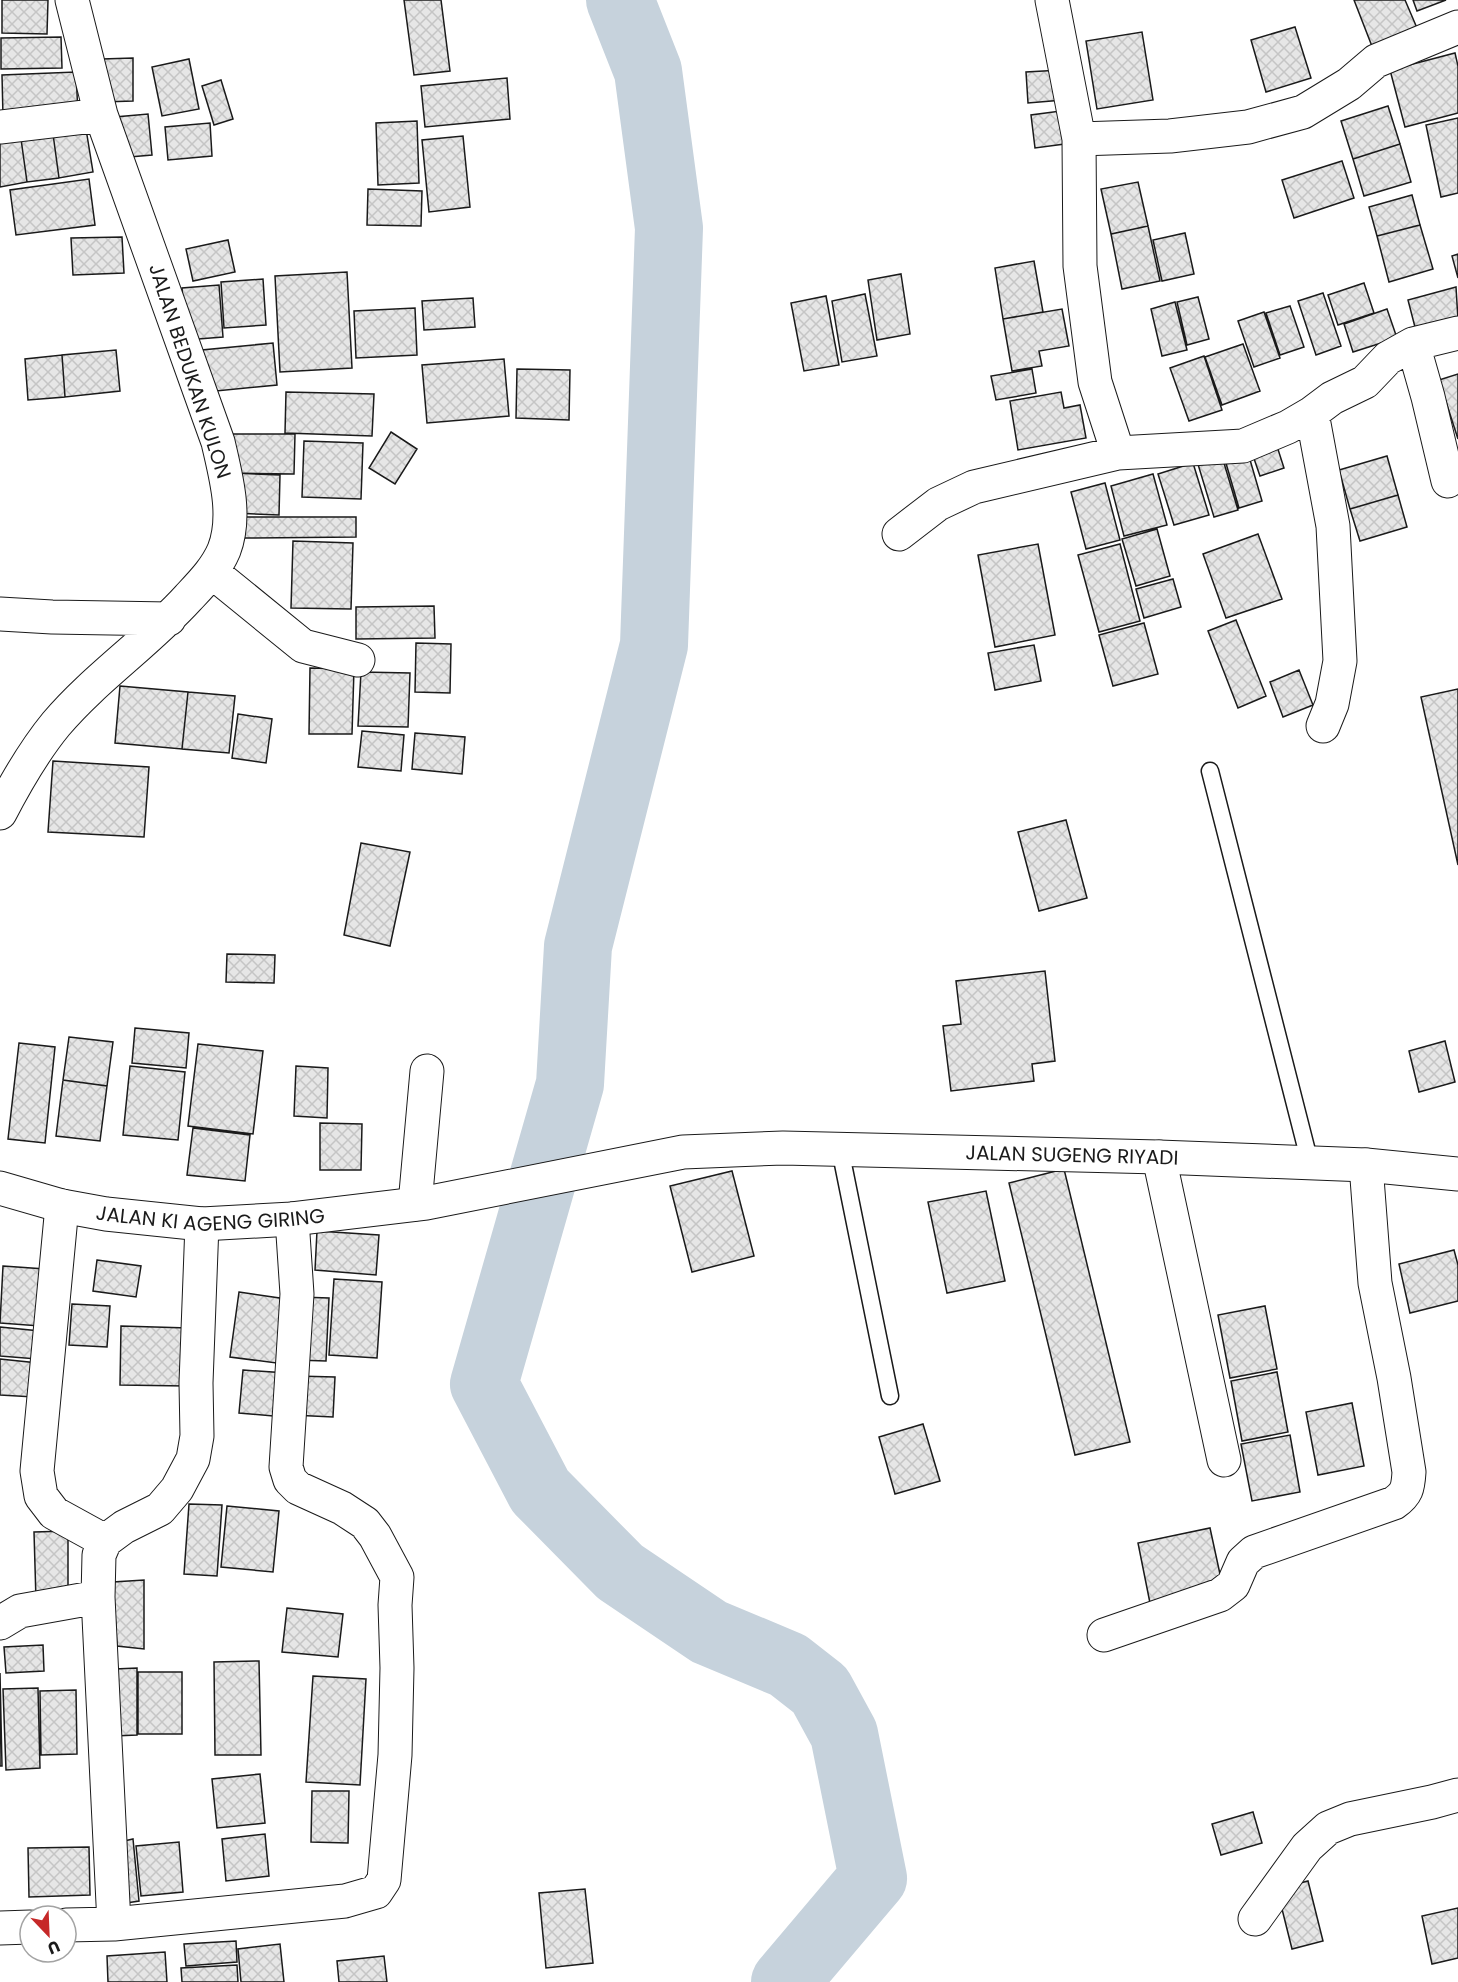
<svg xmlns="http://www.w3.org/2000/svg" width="1458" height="1982" viewBox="0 0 1458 1982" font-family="Poppins,sans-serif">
<defs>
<pattern id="building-cross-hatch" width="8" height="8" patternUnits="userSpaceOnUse" patternTransform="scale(1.5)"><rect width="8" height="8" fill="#e6e6e6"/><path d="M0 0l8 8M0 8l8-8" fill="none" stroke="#c5c5c5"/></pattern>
</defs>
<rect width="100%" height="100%" fill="#fff"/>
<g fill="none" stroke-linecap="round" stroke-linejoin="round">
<path stroke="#c6d2dc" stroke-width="68" d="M620,0L648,71L669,228L654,645L578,946L570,1084L484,1384L540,1491L620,1572L709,1632L788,1665L820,1690L844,1734L873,1878L785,1982"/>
</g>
<path fill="url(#building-cross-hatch)" stroke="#1a1a1a" stroke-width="1.5" d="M2,0H48L47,34L2,33Z
M404,0H441L450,71L414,75Z
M1354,0H1405L1420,35L1375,54Z
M1413,0H1446L1417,11Z
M1295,27L1311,78L1266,92L1251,40Z
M1142,32L1153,100L1097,109L1086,41Z
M61,37L62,68L1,69V38Z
M1455,53L1458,66V113L1405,127L1390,70Z
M133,58V101L102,102V59Z
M189,59L199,109L162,116L152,67Z
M1061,70L1063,100L1028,103L1026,72Z
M76,72L78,114L3,117L2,75Z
M507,78L510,119L425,127L421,86Z
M221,80L233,119L214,125L202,86Z
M1388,106L1400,144L1353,159L1341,121Z
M1068,110L1072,143L1035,148L1031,115Z
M148,114L152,155L118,158L115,117Z
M1458,118V193L1441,197L1426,125Z
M417,121L419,183L378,185L376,123Z
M210,123L212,156L168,160L165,127Z
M86,129L93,172L59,178L53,134Z
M53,134L59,178L27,182L21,139Z
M463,136L470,207L429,212L422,140Z
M21,139L27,182L0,187V143Z
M1400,144L1411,182L1364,196L1353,159Z
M1342,161L1354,198L1294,218L1282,180Z
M89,179L95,225L16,235L10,190Z
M1138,182L1148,226L1111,234L1101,189Z
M368,189L422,191L421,226L367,225Z
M1412,195L1420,225L1377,236L1369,207Z
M1420,225L1433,269L1389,282L1377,236Z
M1148,226L1160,281L1122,289L1111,234Z
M1185,233L1194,274L1162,281L1153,240Z
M122,237L124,273L73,275L71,238Z
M228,240L235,272L193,281L186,249Z
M1458,254V278L1452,256Z
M1034,261L1043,312L1003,319L995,268Z
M347,272L352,368L280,372L275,276Z
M901,274L910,334L877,340L868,280Z
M263,279L266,325L224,328L221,282Z
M1364,283L1374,313L1338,325L1328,295Z
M219,285L223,337L186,340L182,288Z
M1456,287L1458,320L1416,331L1408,300Z
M1323,293L1341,346L1316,355L1298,301Z
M865,294L877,356L842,362L832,301Z
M826,296L839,365L804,371L791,303Z
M1198,297L1209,339L1187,345L1177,302Z
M473,298L475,327L424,330L422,301Z
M1175,302L1187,350L1162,356L1151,309Z
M1290,306L1304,347L1280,355L1266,313Z
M415,308L417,355L356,358L354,311Z
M1062,309L1069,346L1039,351L1042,366L1012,371L1003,319Z
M1387,309L1397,338L1353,352L1344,324Z
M1264,312L1280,358L1254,367L1238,321Z
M273,343L277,385L206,392L202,350Z
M1243,344L1260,391L1222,405L1205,357Z
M116,350L120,391L65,397L62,355Z
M62,355L65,397L28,400L25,359Z
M1204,356L1222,410L1189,421L1170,368Z
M504,359L509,416L427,423L422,365Z
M517,369L570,370L569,420L516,418Z
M1032,369L1036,393L996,400L991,376Z
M1458,374V439L1439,380Z
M286,392L374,394L372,436L285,433Z
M1061,392L1064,408L1080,405L1086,438L1018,450L1010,401Z
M391,432L417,449L395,484L369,468Z
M230,434H295L294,474L229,473Z
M1275,440L1284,468L1260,476L1250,447Z
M304,441L363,443L361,499L302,497Z
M1246,446L1262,501L1239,508L1223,453Z
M1221,453L1238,510L1214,517L1197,461Z
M1387,456L1398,495L1350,509L1339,470Z
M1193,463L1209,515L1174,525L1158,474Z
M233,473L280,475L279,515L232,513Z
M1153,474L1167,525L1124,536L1111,486Z
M1105,483L1120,540L1086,549L1071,492Z
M1398,495L1407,527L1360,541L1350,509Z
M243,517H356V537L243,538Z
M1157,529L1170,576L1136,586L1122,539Z
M1258,534L1282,599L1226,618L1203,554Z
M293,541L353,543L351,609L291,608Z
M1038,544L1055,635L995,647L978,555Z
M1120,544L1140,621L1099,632L1078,555Z
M1173,579L1181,607L1144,618L1136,589Z
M434,606L435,638L356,639V607Z
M1236,620L1266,696L1238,708L1208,631Z
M1144,623L1158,674L1113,686L1099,635Z
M416,643L451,644L450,693L415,692Z
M1034,645L1041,681L995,690L988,653Z
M310,668L354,669L352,734H309Z
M1299,670L1313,705L1283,717L1270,682Z
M361,672L410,673L408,727L358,726Z
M120,686L188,692L182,749L115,743Z
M1458,689V865L1421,697Z
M188,692L235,696L229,753L182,749Z
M238,714L272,719L266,763L232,758Z
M362,731L404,735L401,771L358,767Z
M415,733L465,737L462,774L412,769Z
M53,761L149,767L144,837L48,832Z
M1066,820L1087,898L1039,911L1018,832Z
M361,843L410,852L390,946L344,935Z
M227,954L275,955L274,983L226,982Z
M1045,971L1055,1061L1032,1064L1034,1081L951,1091L943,1026L961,1024L956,981Z
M135,1028L189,1033L186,1068L132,1063Z
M69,1037L113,1042L107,1086L63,1080Z
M1445,1041L1455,1082L1419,1092L1409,1051Z
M19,1043L55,1047L45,1143L8,1139Z
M198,1044L263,1051L253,1134L188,1126Z
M130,1066L185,1072L178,1140L123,1135Z
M296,1066L328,1068L327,1118L294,1116Z
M63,1080L107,1086L100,1141L56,1136Z
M320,1123L362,1124L361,1170H320Z
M193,1128L250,1135L245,1181L187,1175Z
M1064,1169L1130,1442L1075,1455L1009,1183Z
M732,1171L754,1256L692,1272L670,1186Z
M986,1191L1005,1281L947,1293L928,1202Z
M317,1231L379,1235L376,1275L315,1270Z
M1454,1250L1458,1265V1301L1410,1313L1399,1264Z
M97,1260L141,1266L136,1297L93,1291Z
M3,1266L45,1269L40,1326L0,1323Z
M334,1279L382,1282L377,1358L329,1355Z
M239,1292L293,1300L284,1364L230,1357Z
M299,1297L329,1298L326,1361L296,1360Z
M72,1304L110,1306L107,1347L69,1345Z
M1265,1306L1277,1369L1230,1378L1218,1315Z
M121,1326L188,1328L186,1386L120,1385Z
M0,1327L40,1331L37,1359L0,1356Z
M0,1359L38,1363L34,1397L0,1395Z
M243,1370L287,1373L284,1417L239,1413Z
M1277,1372L1288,1432L1242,1441L1231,1381Z
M295,1376L335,1377L333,1417L292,1415Z
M1352,1403L1364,1466L1318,1475L1306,1412Z
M923,1424L940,1481L895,1494L879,1437Z
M1290,1435L1300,1492L1252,1501L1241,1444Z
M189,1504L222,1505L217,1576L184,1574Z
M227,1506L279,1511L273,1572L221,1567Z
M1210,1528L1223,1588L1150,1603L1138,1543Z
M68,1531V1599L36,1600L34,1532Z
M144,1580V1649L117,1646L113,1582Z
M287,1608L343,1614L338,1657L282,1652Z
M43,1645L44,1671L6,1673L4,1647Z
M259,1661L261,1755H215L214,1662Z
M137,1668V1735L114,1736L115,1669Z
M138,1672H182V1734H138Z
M0,1673L2,1766H0Z
M313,1676L366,1679L360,1785L306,1782Z
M38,1688L40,1768L6,1770L3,1689Z
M76,1690L77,1754L41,1755L40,1691Z
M260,1774L265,1823L217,1828L212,1779Z
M312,1791H349L348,1843L311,1842Z
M1253,1812L1262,1843L1221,1855L1212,1824Z
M265,1834L269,1876L226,1881L222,1839Z
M133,1839L139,1901L120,1904L115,1843Z
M179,1842L183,1892L141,1896L136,1846Z
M89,1847L90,1895L29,1897L28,1848Z
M1308,1881L1323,1941L1292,1949L1277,1889Z
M585,1889L593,1963L546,1968L539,1893Z
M1458,1908V1958L1432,1964L1422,1916Z
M236,1941L237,1962L186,1966L184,1944Z
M280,1944L284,1982H241L238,1949Z
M165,1952L167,1982H108L107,1956Z
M384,1956L387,1982H339L337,1961Z
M237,1965L238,1982H182L181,1968Z"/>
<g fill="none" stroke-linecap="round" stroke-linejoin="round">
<defs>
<path id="service" d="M1210,771L1310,1163
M840,1149L890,1396"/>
<path id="minor" d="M1052,0L1079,139L1170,136L1248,127L1303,112L1349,84L1376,61L1458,27
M0,127L101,115
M1079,139L1080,266L1095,382L1118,453L1243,446L1288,427L1312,413
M1413,344L1428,397L1448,481
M899,534L938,504L974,487L1118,453
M212,572L303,646L358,660
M0,614L52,617L169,619
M1323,726L1332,704L1340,661L1333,526L1312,413L1332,398L1365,382L1388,358L1413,344L1458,333
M0,813C16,782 33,752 56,724C95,678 147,643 188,598C202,583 216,569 224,550C237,516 226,477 218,442L101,115L72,0
M1159,1157L1224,1460
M415,1204L427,1071
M62,1206L37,1471L41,1496L54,1513L105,1541
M98,1597L114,1924
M0,1623L20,1611L98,1597L99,1555L105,1541L124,1527L160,1509L177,1489L193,1459L197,1436L196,1383L202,1224
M1104,1635L1220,1595L1233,1585L1243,1562L1254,1552L1394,1503C1407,1494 1408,1488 1409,1472L1394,1378L1375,1283L1366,1165
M1255,1919L1307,1847L1328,1828L1350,1819L1432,1802L1458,1795
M66,1925L114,1924L345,1901L376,1892L384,1880L395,1755L397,1668L395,1605L397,1577L375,1536L365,1523L342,1508L298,1488L290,1480L286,1467L297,1294L292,1219
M0,1928L30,1927"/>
<g id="tertiary">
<path id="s1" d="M0,1188L62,1206L106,1214L202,1224L292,1219L426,1203L683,1152L783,1148L1159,1157L1366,1165L1458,1174"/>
</g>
</defs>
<use href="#service" stroke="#1a1a1a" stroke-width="19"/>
<use href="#minor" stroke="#1a1a1a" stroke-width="35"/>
<use href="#tertiary" stroke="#1a1a1a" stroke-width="35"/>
<use href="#service" stroke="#fff" stroke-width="16"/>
<use href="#minor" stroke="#fff" stroke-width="33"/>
<use href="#tertiary" stroke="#fff" stroke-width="33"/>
</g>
<g text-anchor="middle" stroke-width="4.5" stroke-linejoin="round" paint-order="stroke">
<g font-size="20" fill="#1a1a1a" stroke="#fff">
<text transform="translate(190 371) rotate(72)" y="7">JALAN BEDUKAN KULON</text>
<text dy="7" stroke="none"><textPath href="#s1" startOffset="1082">JALAN SUGENG RIYADI</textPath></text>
<text dy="7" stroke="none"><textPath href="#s1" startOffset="214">JALAN KI AGENG GIRING</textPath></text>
</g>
</g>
<g transform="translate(48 1934) rotate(157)"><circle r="28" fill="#ffffff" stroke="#a3a3a3" stroke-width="1.5"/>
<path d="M0-4.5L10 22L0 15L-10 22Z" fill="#c62828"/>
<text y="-9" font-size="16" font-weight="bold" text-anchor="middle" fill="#1a1a1a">U</text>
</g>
</svg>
